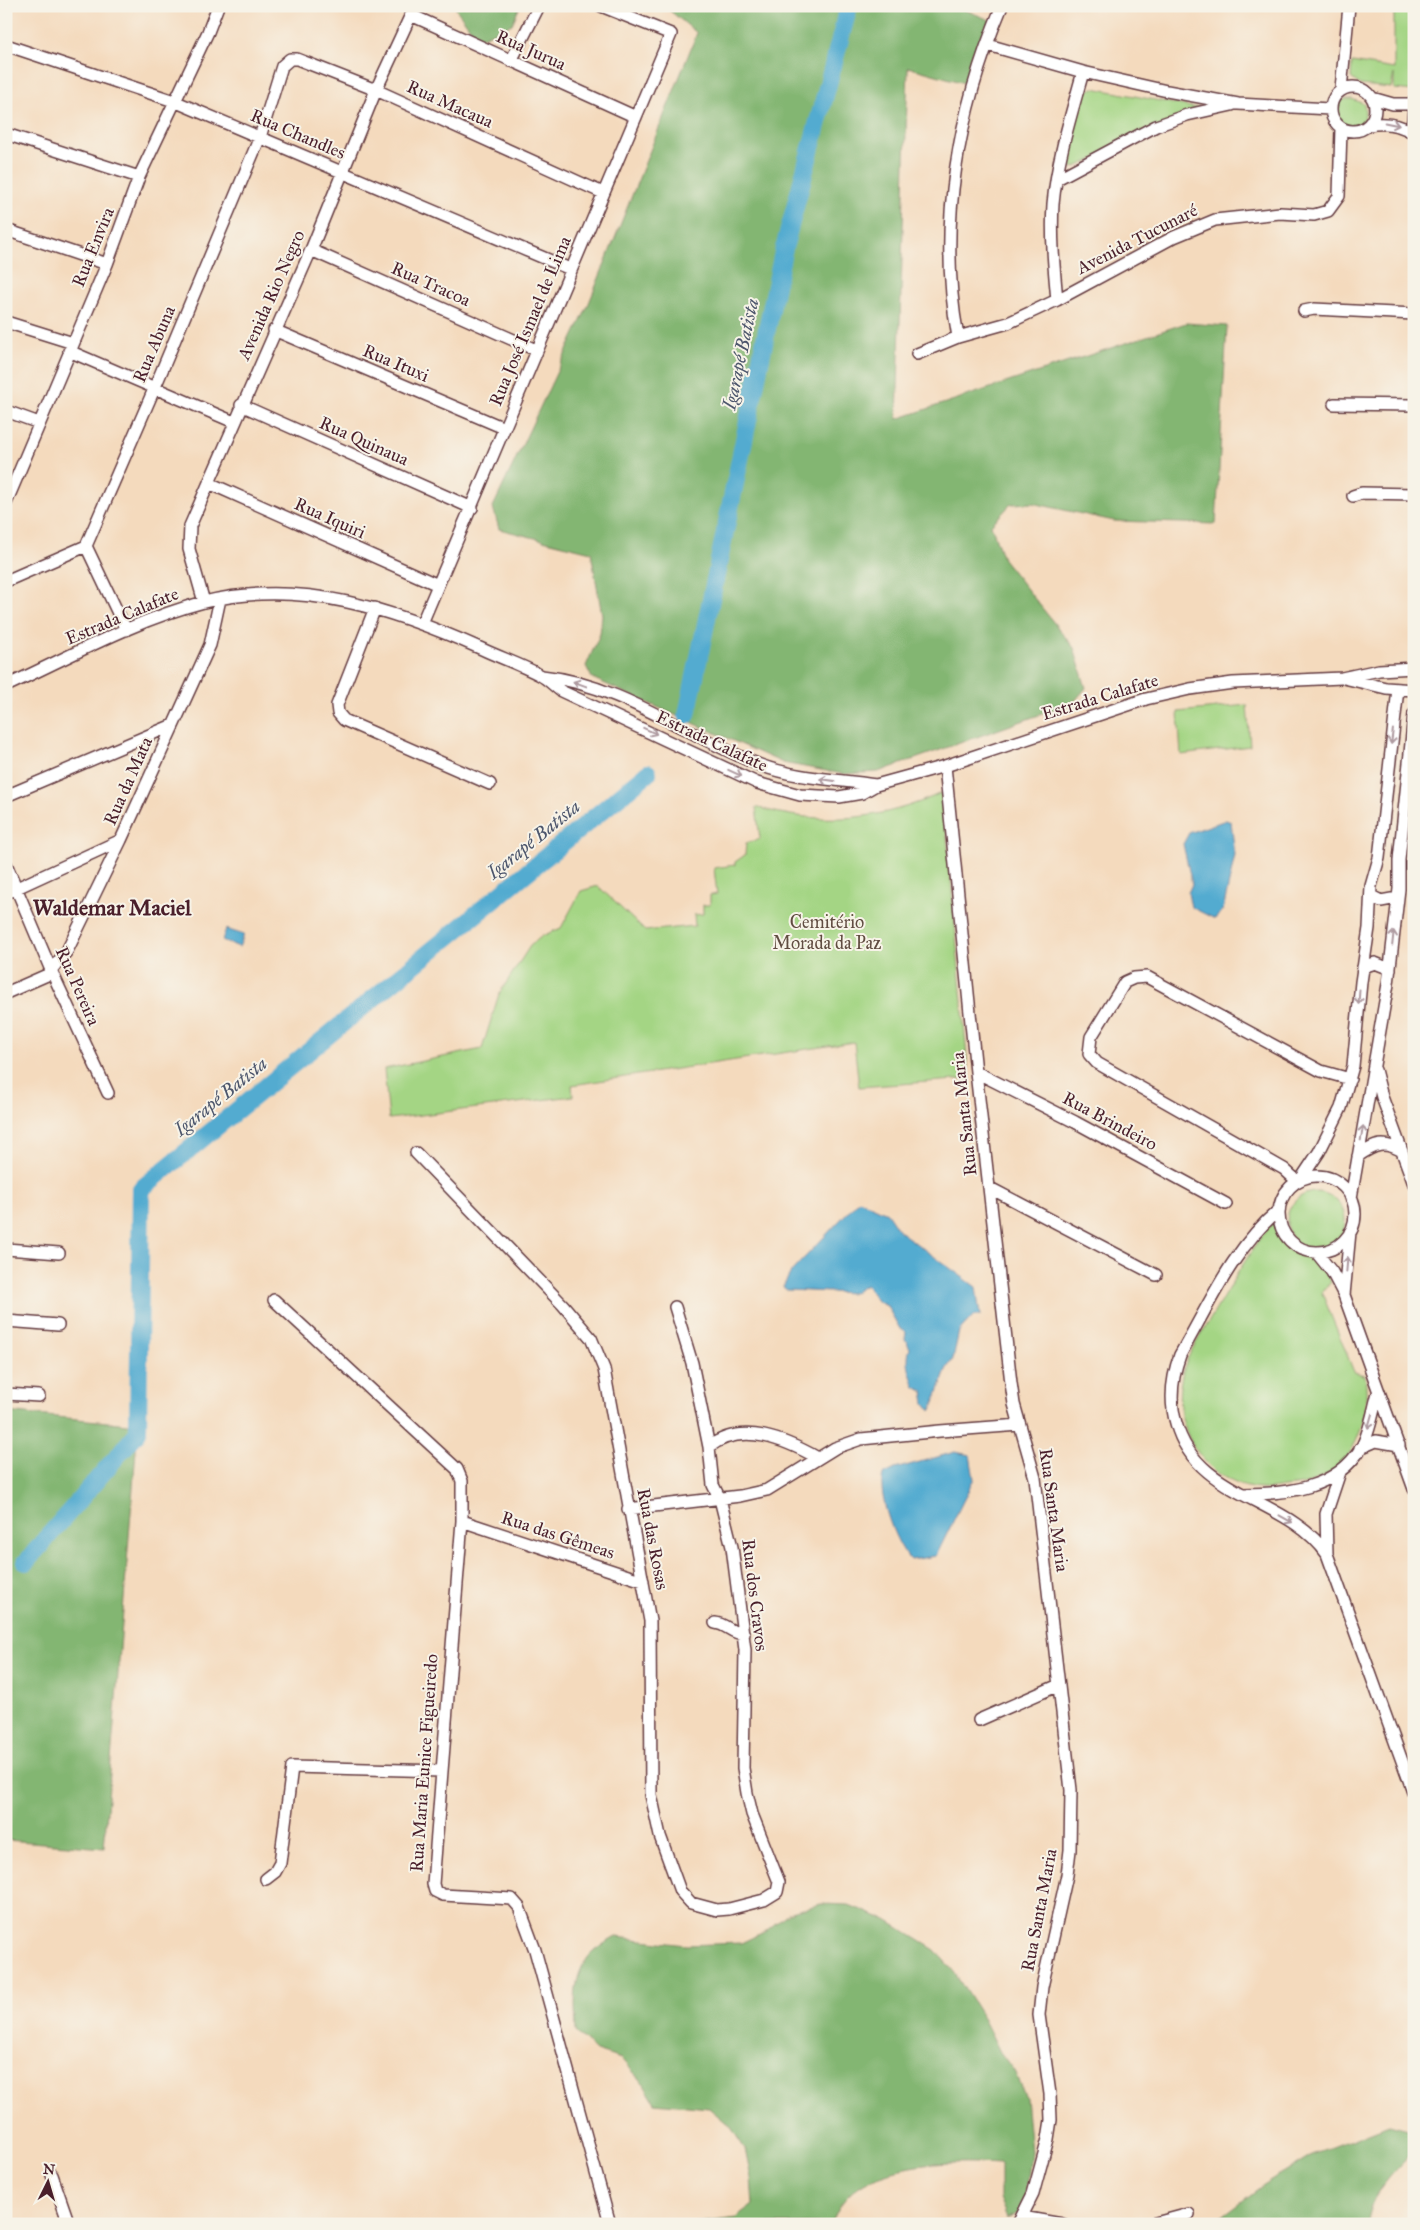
<svg xmlns="http://www.w3.org/2000/svg" width="1420" height="2230" viewBox="0 0 1420 2230" font-family="'IM FELL Great Primer',serif">
<rect width="100%" height="100%" fill="#f7f3e8"/>
<filter id="ink" filterUnits="userSpaceOnUse"><feTurbulence type="fractalNoise" baseFrequency=".02" numOctaves="2"/><feDisplacementMap in="SourceGraphic" scale="10" xChannelSelector="R" yChannelSelector="G"/><feConvolveMatrix kernelMatrix="1 2 1 2 8 2 1 2 1" color-interpolation-filters="sRGB"/></filter>
<filter id="wash" filterUnits="userSpaceOnUse"><feTurbulence type="fractalNoise" baseFrequency=".0096" numOctaves="4" result="noise"/><feDisplacementMap in="SourceGraphic" scale="20" xChannelSelector="R" yChannelSelector="G"/><feGaussianBlur stdDeviation="1.12" result="paint"/><feColorMatrix in="noise" values="0 0 0 0 0 0 0 0 0 0 0 0 0 0 0 0 0 1.4 0 .05"/><feComposite in="paint" operator="in"/></filter>
<g filter="url(#wash)">
<rect width="100%" height="100%" fill="#f4dabd"/>
<path fill="#a4d584" stroke="#777a58" d="M1394,6H1414V91L1394,89V74L1391,88L1360,85L1351,78L1352,62L1394,69Z
M1093,88L1202,109L1074,168L1068,166L1067,159L1083,93Z
M1345,99H1352L1364,104C1366,115 1366,120 1357,128L1348,129L1337,125L1335,113L1338,103Z
M1247,705L1250,746L1181,755L1178,712Z
M943,792L969,1079L859,1087L854,1042L572,1085L573,1096L389,1119L384,1069L482,1049L499,994L530,946L542,936L561,928L581,891L598,886L645,931L695,926L694,915L703,914V905H710V895L717,894L714,868L735,865V862L745,855L746,843L760,839L756,807C820,826 883,821 943,792Z
M1287 1221a29 29 0 1 1 58 0a29 29 0 1 1-58 0Z
M1273,1221C1283,1252 1318,1253 1331,1282L1322,1293L1354,1372L1365,1375C1371,1418 1355,1472 1306,1484C1299,1486 1291,1486 1284,1487C1276,1488 1268,1490 1261,1489C1209,1486 1171,1430 1181,1381C1184,1359 1197,1341 1208,1323C1229,1288 1248,1253 1273,1221Z"/>
<path fill="#83b672" stroke="#666a4e" d="M457,6H520L512,24L478,39L456,9Z
M664,6H955L990,20L968,84L908,67L897,419L1186,323L1227,326L1216,524L1114,521L1032,503L1011,504L991,525L1003,559L1074,648L1086,688L1073,703L878,772L843,774L783,763L592,678L586,666L600,634L602,615L591,552L499,529L493,507L587,308L697,33Z
M6,1412L138,1425L104,1848L6,1840Z
M821,1904L849,1905L886,1920L935,1950L954,1972L984,2020L1000,2052L1014,2071L1026,2098L1031,2152L1025,2207L1008,2219L1000,2198V2164C947,2161 850,2159 832,2224H691L736,2218L753,2205L751,2178L745,2149L730,2126L709,2108L655,2103L641,2080L621,2059L596,2051L576,2032C575,2005 571,1973 593,1952C599,1946 609,1941 616,1937L686,1945L741,1943L766,1931L788,1913Z
M1389,2125L1412,2131L1414,2151C1394,2172 1370,2194 1368,2224H1212L1262,2186L1310,2156Z"/>
<path fill="#53abd0" stroke="#4e657e" d="M1226,820L1231,822L1235,855L1223,910L1215,919L1191,907L1188,893L1192,884L1183,844L1189,833Z
M226,929L244,935L239,947L222,940Z
M859,1200L887,1213L899,1231L976,1287L980,1316H973L959,1331L953,1359L947,1368L931,1411L925,1403L923,1391L915,1387C910,1373 905,1363 910,1348L905,1339L906,1332L900,1329L887,1306L877,1301L866,1285L853,1293L787,1290L783,1287L791,1272Z
M955,1452L970,1455L974,1479L936,1556L911,1560C896,1547 877,1494 883,1475L895,1469Z"/>
<g fill="none" stroke-linecap="round" stroke-linejoin="round">
<path stroke="#53abd0" stroke-width="18" d="M687,715L783,252L849,6
M26,1562L138,1432L141,1189L648,773"/>
</g>
</g>
<g filter="url(#ink)">
<g fill="none" stroke-linecap="round" stroke-linejoin="round">
<defs>
<path id="minor" d="M411,15L636,117
M6,45L174,101L570,269
M988,45L1083,72L1167,91L1238,104L1330,109
M511,61L539,6
M1331 109a22 22 0 1 1 44 0a22 22 0 1 1-44 0Z
M1341,89L1349,6
M1372,98L1393,104H1414
M1369,125C1385,122 1399,124 1414,133
M1412,131L1414,106
M6,134L139,177
M1057,179L1156,126L1187,115L1232,105
M6,230L107,264
M311,250L536,350
M1057,300C1054,268 1051,236 1053,204C1057,160 1071,115 1083,72
M1304,311L1314,309L1414,314
M6,322L73,343
M274,330L504,428
M958,337C937,225 958,110 1002,6
M69,351L234,422
M917,354L958,337L1008,323L1057,300L1174,237L1215,220L1280,213L1314,215L1328,211L1339,196L1341,128
M1334,404L1414,405
M241,405L472,508
M6,411L39,423
M209,483L438,585
M1353,496L1362,493L1414,494
M6,503L107,264L139,177L208,32L218,6
M6,581L86,546
M204,602L189,549L190,526L311,250L376,90L415,6
M375,608L337,705L338,713L344,720L490,784
M422,623L671,34L601,6
M126,630L86,546L155,387L260,137L282,66L290,59H297L376,90L603,193
M542,676C621,684 688,737 760,765C797,779 837,779 876,785
M1344,678L1386,688L1414,690
M6,686C71,656 135,620 204,602C301,578 395,610 482,649C501,658 522,665 540,675C548,679 554,686 561,691L757,783L800,795L839,797L862,793L876,785L945,766L1146,699L1190,689L1233,683L1342,678L1379,670L1414,668
M945,766L976,1072L1011,1383L1014,1404L1035,1478L1071,1790L1070,1850L1067,1875L1042,1987L1039,2015L1050,2094L1051,2120L1048,2139L1033,2194L1018,2224
M6,796L173,725
M6,864L51,970L108,1093
M6,893L121,840
M1371,896L1381,901L1397,898
M1363,967L1375,963L1390,969
M6,993L47,975L67,951L121,840L210,645L220,599
M1375,1070L1382,1097L1414,1184
M976,1072L1075,1122L1226,1204
M416,1153L563,1305L591,1338L604,1369L650,1621L651,1795L660,1836L680,1891L691,1903L717,1910L729,1909L764,1900L777,1892L779,1882L752,1814L747,1793L743,1768L745,1650L732,1547L720,1499L713,1485L709,1447L692,1363L675,1307
M1358,1156C1375,1144 1384,1141 1402,1151
M1279 1214a38 38 0 1 1 76 0a38 38 0 1 1-76 0Z
M1301,1179L1319,1152L1341,1108L1353,1066L1361,982L1369,928L1371,886L1379,858L1398,689
M1297,1181L1284,1169L1097,1063L1089,1054L1091,1037L1125,982L1134,978L1147,977L1321,1071L1350,1079
M990,1188L1156,1275
M1351,1198L1388,984L1399,889V860L1414,714
M1279,1210C1233,1248 1209,1305 1180,1355C1172,1377 1169,1400 1176,1423C1196,1498 1288,1497 1327,1554L1414,1794
M6,1249L59,1253
M1316,1252L1332,1272L1344,1295L1414,1489
M1344,1295L1350,1232
M274,1300L457,1469L462,1481V1521L433,1884L435,1891L443,1895L512,1899L519,1907L535,1950L610,2224
M6,1321L58,1325
M6,1394L39,1396
M709,1447C742,1421 786,1440 818,1458
M1360,1448L1376,1441L1399,1445
M1244,1494C1287,1494 1336,1489 1361,1448C1370,1433 1373,1410 1378,1393
M628,1509L740,1496L767,1490L835,1448L861,1439L940,1431L1020,1425
M462,1521L643,1581
M1327,1554L1326,1514L1340,1472
M715,1623C727,1624 731,1634 744,1634
M979,1720L1059,1685
M266,1879L275,1872L280,1863L292,1767L441,1771
M52,2175L69,2224
M1022,2217L1062,2224
M1152,2224L1189,2214"/>
</defs>
<use href="#minor" stroke="#643b41" stroke-width="14"/>
<use href="#minor" stroke="#fff" stroke-width="11"/>
</g>
<defs><path id="oneway-shaft" d="M-6 0H5M1.5-3L5.5 0L1.5 3" fill="none" stroke-width="1.6" stroke-linecap="round" stroke-linejoin="round" transform="scale(1.25)"/></defs>
<g stroke="#ae9aa0">
<use href="#oneway-shaft" transform="translate(1392 124) rotate(12)"/>
<use href="#oneway-shaft" transform="translate(580 684) rotate(-160)"/>
<use href="#oneway-shaft" transform="translate(650 731) rotate(25)"/>
<use href="#oneway-shaft" transform="translate(1392 737) rotate(97)"/>
<use href="#oneway-shaft" transform="translate(735 773) rotate(25)"/>
<use href="#oneway-shaft" transform="translate(827 780) rotate(-172)"/>
<use href="#oneway-shaft" transform="translate(1393 938) rotate(-84)"/>
<use href="#oneway-shaft" transform="translate(1359 997) rotate(94)"/>
<use href="#oneway-shaft" transform="translate(1362 1133) rotate(-80)"/>
<use href="#oneway-shaft" transform="translate(1347 1264) rotate(-85)"/>
<use href="#oneway-shaft" transform="translate(1370 1421) rotate(106)"/>
<use href="#oneway-shaft" transform="translate(1286 1519) rotate(29)"/>
</g>
</g>
<g text-anchor="middle" stroke-width="4" stroke-linejoin="round" paint-order="stroke">
<g font-size="18" fill="#4a1f2b" stroke="#f7f3e8">
<text transform="translate(531 50) rotate(24)" y="6">Rua Jurua</text>
<text transform="translate(450 104) rotate(24)" y="6">Rua Macaua</text>
<text transform="translate(298 134) rotate(23)" y="6">Rua Chandles</text>
<text transform="translate(1137 239) rotate(-27)" y="6">Avenida Tucunaré</text>
<text transform="translate(93 247) rotate(-68)" y="6">Rua Envira</text>
<text transform="translate(431 284) rotate(24)" y="6">Rua Tracoa</text>
<text transform="translate(271 295) rotate(-66)" y="6">Avenida Rio Negro</text>
<text transform="translate(530 321) rotate(-67)" y="6">Rua José Ismael de Lima</text>
<text transform="translate(154 344) rotate(-67)" y="6">Rua Abuna</text>
<text transform="translate(396 363) rotate(23)" y="6">Rua Ituxi</text>
<text transform="translate(364 441) rotate(24)" y="6">Rua Quinaua</text>
<text transform="translate(330 518) rotate(24)" y="6">Rua Iquiri</text>
<text transform="translate(122 616) rotate(-23)" y="6">Estrada Calafate</text>
<text transform="translate(1100 697) rotate(-17)" y="6">Estrada Calafate</text>
<text transform="translate(712 741) rotate(25)" y="6">Estrada Calafate</text>
<text transform="translate(128 781) rotate(-66)" y="6">Rua da Mata</text>
<text transform="translate(78 986) rotate(66)" y="6">Rua Pereira</text>
<text transform="translate(964 1114) rotate(-96)" y="6">Rua Santa Maria</text>
<text transform="translate(1110 1121) rotate(28)" y="6">Rua Brindeiro</text>
<text transform="translate(1054 1510) rotate(82)" y="6">Rua Santa Maria</text>
<text transform="translate(558 1535) rotate(18)" y="6">Rua das Gêmeas</text>
<text transform="translate(653 1539) rotate(79)" y="6">Rua das Rosas</text>
<text transform="translate(755 1595) rotate(83)" y="6">Rua dos Cravos</text>
<text transform="translate(424 1763) rotate(-86)" y="6">Rua Maria Eunice Figueiredo</text>
<text transform="translate(1039 1910) rotate(-79)" y="6">Rua Santa Maria</text>
</g>
<g font-size="18" fill="#604c41" stroke="#f7f3e8">
<text x="827" y="928">Cemitério<tspan x="827" dy="21">Morada da Paz</tspan></text>
</g>
<g font-size="19" font-style="italic" fill="#4e576d" stroke="#f7f3e8">
<text transform="translate(740 354) rotate(-78)" y="7">Igarapé Batista</text>
<text transform="translate(533 839) rotate(-39)" y="7">Igarapé Batista</text>
<text transform="translate(220 1096) rotate(-39)" y="7">Igarapé Batista</text>
</g>
<g font-size="22" font-weight="bold" fill="#4a1f2b" stroke="#f7f3e8">
<text x="112" y="915">Waldemar Maciel</text>
</g>
</g>
<rect width="1420" height="2230" fill="none" stroke="#f7f3e8" stroke-width="25"/>
<g transform="translate(48 2182) rotate(5)" stroke="#f7f3e8" stroke-width="4" paint-order="stroke">
<path d="M0-4L9 19L0 12L-9 19Z" fill="#4a1f2b"/>
<text y="-8" font-size="14" font-weight="bold" text-anchor="middle" fill="#4a1f2b">N</text>
</g>
</svg>
